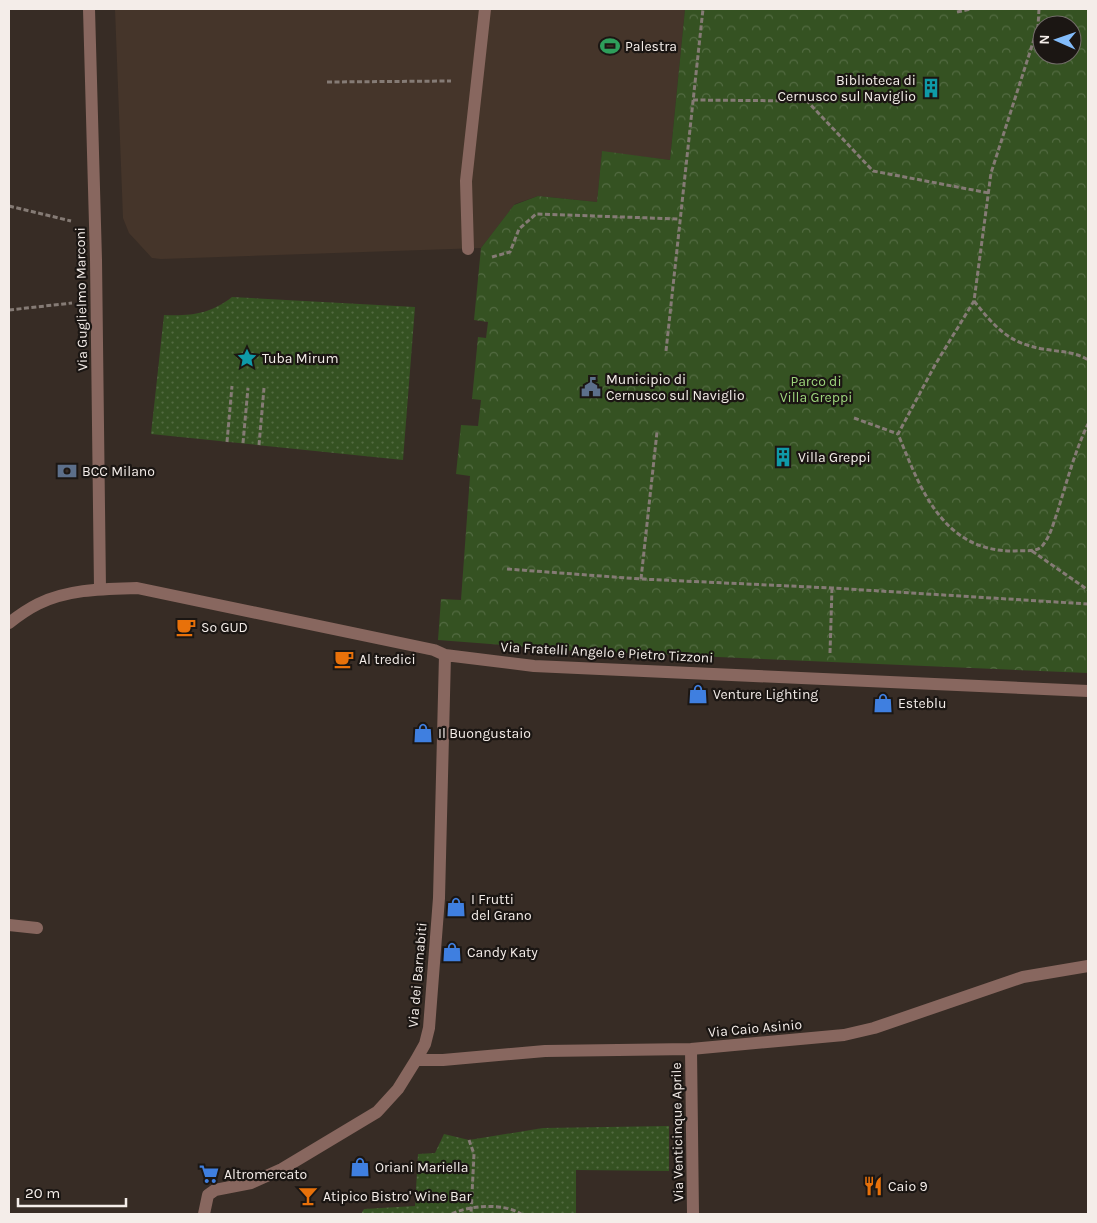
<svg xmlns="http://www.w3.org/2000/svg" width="1097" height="1223" viewBox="0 0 1097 1223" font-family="Karla,sans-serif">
<defs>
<pattern id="grass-dots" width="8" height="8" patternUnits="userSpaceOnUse" patternTransform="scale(1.25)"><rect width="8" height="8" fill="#355222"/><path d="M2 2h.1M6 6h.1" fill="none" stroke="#536b42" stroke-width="1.8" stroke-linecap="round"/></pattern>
<pattern id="park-crowns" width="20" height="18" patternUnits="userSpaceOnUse" patternTransform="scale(1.25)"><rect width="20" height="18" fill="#355222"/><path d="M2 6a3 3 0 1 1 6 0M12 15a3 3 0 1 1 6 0" fill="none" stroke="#536b42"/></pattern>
</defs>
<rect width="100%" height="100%" fill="#372c25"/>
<path fill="#45352a" d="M115,9H685L670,160L602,152L597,202L538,196L515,204L481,248L161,259L152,258L129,233L123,218Z"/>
<path fill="url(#grass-dots)" d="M232,297L415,307L403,460L151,434L164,315C192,316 210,314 232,297Z
M669,1126V1171L576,1170V1214H361L364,1209L415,1206L418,1154L435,1153L444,1134L469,1140L543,1128Z"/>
<path fill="url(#park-crowns)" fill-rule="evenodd" d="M685,9H1088V673L556,650L542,648L438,640L441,599L461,600L470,476L456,474L461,425L478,426L481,400L472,399L478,337L486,338L488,322L474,320L481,248L514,205L538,196L597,202L602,151L670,160ZM1042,25H1072V55H1042Z"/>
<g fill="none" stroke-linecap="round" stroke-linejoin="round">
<path stroke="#857b75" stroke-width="3" stroke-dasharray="5 2.5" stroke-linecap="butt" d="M1039,9L1038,27L991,173L974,301L935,365L898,434C921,490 943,552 1015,551C1024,550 1037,553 1043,545C1051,535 1054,521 1058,510C1067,481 1075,451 1088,424
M957,12L971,9
M327,82L451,81
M693,100L807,101L873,171L989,193
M9,206L71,221
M492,257L510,252L519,229L536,214L680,219
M974,301C995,327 1008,343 1043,349C1059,352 1074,351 1088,360
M9,310L72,303
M666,351L703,9
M854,418L898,434
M227,442L232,386
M243,443L248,388
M259,445L264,388
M1032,551L1088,590
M507,569L641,579L832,588L1088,604
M641,579L657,432
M830,653L832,588
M469,1140L474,1154L471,1214
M452,1214C469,1205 505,1203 521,1214"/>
<path stroke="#88675f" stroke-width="12" d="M89,9L96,260L100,589
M468,249L466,181L485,9
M9,623C18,616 28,609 38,604C68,589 104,589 137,588L434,650L445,655L534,666L1088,691
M9,925L37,928
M691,1049L693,1214
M416,1060H443L545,1051L691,1049L844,1035L874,1028L1023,977L1088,966
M204,1214L208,1195L215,1190L251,1183L282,1169L377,1112L398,1089L416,1060L425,1044L429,1028L439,898L445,655"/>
</g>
<defs>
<symbol id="stadium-bare" viewBox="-9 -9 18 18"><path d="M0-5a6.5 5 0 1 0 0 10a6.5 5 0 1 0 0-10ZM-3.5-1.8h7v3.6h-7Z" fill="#2e9e5b" stroke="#1b1613" stroke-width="2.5" paint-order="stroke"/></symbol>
<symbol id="building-bare" viewBox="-9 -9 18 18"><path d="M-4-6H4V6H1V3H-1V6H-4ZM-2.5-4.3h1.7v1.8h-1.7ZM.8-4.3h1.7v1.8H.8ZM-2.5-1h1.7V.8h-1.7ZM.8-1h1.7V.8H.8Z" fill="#0f9aa8" stroke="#1b1613" stroke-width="2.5" paint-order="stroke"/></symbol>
<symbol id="sight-bare" viewBox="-9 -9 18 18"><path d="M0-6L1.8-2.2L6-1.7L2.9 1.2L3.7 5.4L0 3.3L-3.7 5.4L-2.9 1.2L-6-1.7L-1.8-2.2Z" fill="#0f9aa8" stroke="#1b1613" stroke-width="2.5" paint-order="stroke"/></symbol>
<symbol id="civic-bare" viewBox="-9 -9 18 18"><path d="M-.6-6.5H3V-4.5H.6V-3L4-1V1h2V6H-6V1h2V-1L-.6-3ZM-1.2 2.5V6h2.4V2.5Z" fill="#5c6f8a" stroke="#1b1613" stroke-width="2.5" paint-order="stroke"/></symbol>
<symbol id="bank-bare" viewBox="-9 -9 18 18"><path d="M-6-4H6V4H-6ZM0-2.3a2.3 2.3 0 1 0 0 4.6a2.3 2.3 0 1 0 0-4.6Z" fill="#5c6f8a" stroke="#1b1613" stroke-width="2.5" paint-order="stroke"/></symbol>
<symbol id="cafe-bare" viewBox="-9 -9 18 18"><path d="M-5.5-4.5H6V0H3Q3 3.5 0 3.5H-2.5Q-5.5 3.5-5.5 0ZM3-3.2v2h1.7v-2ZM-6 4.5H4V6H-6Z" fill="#e8710a" stroke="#1b1613" stroke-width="2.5" paint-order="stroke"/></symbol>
<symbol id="shop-bare" viewBox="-9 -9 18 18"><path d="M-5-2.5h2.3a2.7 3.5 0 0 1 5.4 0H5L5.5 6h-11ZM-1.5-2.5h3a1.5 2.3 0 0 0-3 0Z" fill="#3f7fe0" stroke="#1b1613" stroke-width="2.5" paint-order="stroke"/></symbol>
<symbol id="supermarket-bare" viewBox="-9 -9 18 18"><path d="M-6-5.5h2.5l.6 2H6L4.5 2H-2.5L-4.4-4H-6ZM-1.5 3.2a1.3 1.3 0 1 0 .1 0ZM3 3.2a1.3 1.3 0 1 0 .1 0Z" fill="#3f7fe0" stroke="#1b1613" stroke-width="2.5" paint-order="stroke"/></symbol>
<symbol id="restaurant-bare" viewBox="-9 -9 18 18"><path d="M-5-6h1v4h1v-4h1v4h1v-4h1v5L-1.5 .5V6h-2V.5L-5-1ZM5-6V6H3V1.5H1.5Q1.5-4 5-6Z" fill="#e8710a" stroke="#1b1613" stroke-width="2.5" paint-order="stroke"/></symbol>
<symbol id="bar-bare" viewBox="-9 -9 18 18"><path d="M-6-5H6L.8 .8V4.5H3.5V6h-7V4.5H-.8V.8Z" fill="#e8710a" stroke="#1b1613" stroke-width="2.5" paint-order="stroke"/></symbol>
</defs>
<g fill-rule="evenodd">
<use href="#stadium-bare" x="596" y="32" width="28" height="28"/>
<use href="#building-bare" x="917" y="74" width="28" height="28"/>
<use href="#sight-bare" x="233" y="344" width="28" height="28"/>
<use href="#civic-bare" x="577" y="373" width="28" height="28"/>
<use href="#building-bare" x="769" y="443" width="28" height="28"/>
<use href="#bank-bare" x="53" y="457" width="28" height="28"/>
<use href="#cafe-bare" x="172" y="613" width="28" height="28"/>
<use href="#cafe-bare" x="330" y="645" width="28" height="28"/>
<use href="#shop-bare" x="684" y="680" width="28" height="28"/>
<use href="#shop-bare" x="869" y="689" width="28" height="28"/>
<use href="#shop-bare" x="409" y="719" width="28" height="28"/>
<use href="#shop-bare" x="442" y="893" width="28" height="28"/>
<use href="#shop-bare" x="438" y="938" width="28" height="28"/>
<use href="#shop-bare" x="346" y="1153" width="28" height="28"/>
<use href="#supermarket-bare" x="195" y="1160" width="28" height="28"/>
<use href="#restaurant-bare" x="859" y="1172" width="28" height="28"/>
<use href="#bar-bare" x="294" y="1182" width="28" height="28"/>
</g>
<g text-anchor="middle" stroke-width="4.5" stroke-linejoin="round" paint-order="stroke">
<g font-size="14" fill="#f4ede9" stroke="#1b1613" text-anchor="start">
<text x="625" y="51">Palestra</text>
<text x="916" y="85" text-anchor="end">Biblioteca di<tspan x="916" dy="16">Cernusco sul Naviglio</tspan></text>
<text x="262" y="363">Tuba Mirum</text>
<text x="606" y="384">Municipio di<tspan x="606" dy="16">Cernusco sul Naviglio</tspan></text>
<text x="798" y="462">Villa Greppi</text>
<text x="82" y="476">BCC Milano</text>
<text x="201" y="632">So GUD</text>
<text x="359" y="664">Al tredici</text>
<text x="713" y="699">Venture Lighting</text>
<text x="898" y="708">Esteblu</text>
<text x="438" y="738">Il Buongustaio</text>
<text x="471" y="904">I Frutti<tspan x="471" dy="16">del Grano</tspan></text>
<text x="467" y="957">Candy Katy</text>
<text x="375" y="1172">Oriani Mariella</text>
<text x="224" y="1179">Altromercato</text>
<text x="888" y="1191">Caio 9</text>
<text x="323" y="1201">Atipico Bistro' Wine Bar</text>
</g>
<g font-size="14" fill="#f4ede9" stroke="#1b1613">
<text transform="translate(81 299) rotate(-91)" y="5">Via Guglielmo Marconi</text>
<text transform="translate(607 652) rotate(3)" y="5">Via Fratelli Angelo e Pietro Tizzoni</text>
<text transform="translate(417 975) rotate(-85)" y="5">Via dei Barnabiti</text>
<text transform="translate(755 1028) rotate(-5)" y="5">Via Caio Asinio</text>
<text transform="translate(677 1132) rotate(-91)" y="5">Via Venticinque Aprile</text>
</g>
<g font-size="14" fill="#9dd47c" stroke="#1b1613">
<text x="816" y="386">Parco di<tspan x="816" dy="16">Villa Greppi</tspan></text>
</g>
</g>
<rect width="1097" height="1223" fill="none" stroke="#f4ede9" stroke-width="20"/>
<g transform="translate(1057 40) rotate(272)"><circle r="24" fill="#1b1613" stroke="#726c69"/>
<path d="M0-4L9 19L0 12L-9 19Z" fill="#83bcfb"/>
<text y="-8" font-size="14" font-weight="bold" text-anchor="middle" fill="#f4ede9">N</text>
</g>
<path d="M18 1198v8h108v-8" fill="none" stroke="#f4ede9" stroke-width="2.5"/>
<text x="25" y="1198" font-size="15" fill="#f4ede9" stroke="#1b1613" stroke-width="4" paint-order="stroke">20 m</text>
</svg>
